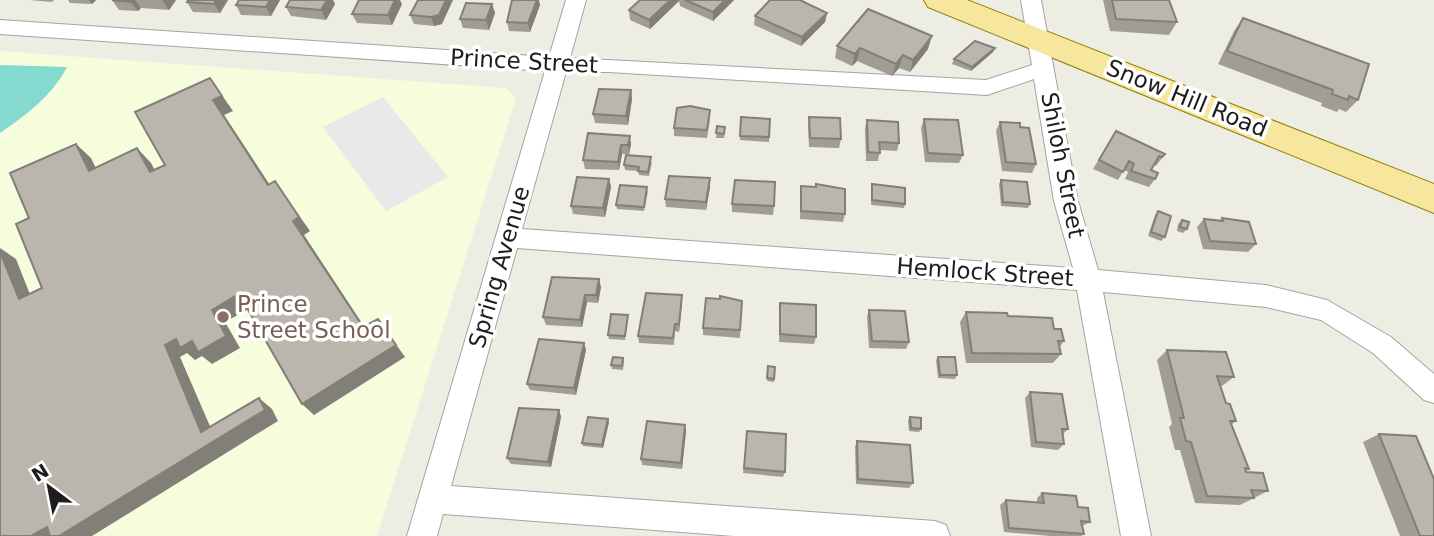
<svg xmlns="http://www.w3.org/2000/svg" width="1434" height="536" viewBox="0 0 1434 536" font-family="'DejaVu Sans',sans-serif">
<rect width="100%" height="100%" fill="#eeede3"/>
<path fill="#f5fddc" d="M0,51L506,88L516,99L377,536H0Z"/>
<path fill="#84dace" d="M0,65L67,67C52,96 26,115 0,133Z"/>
<path fill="#e9e9e9" d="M383,97L448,177L386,211L323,127Z"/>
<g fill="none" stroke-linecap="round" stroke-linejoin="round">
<defs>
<path id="street" d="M566,0H586L570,58L986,80L1032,65L1021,0H1041L1078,201L1098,270L1266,285L1327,300L1391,337L1434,374V403L1424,400L1373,353L1321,320L1266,307L1103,292L1151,536H1121L1077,290L517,248L451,486L935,521L946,525L950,536H734L443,514L437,536H407L545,71L0,34V20L549,57ZM566,72H608L987,95L1034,79L1054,201L1073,268L522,229Z"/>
<path id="primary" d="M924,0H967L1434,184V213L928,7Z"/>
</defs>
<use href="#street" stroke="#a4a4a4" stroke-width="2"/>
<use href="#primary" stroke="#8f8407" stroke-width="2"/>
<use href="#street" fill="#fff" fill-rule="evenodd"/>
<use href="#primary" fill="#f7e79e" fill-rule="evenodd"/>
</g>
<path fill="#a09d95" d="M29,0H54L52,2Z
M68,0H96L92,4L70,3Z
M112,0H176L169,10L141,8L138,11L119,10Z
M228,0L220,13L193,12L187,2Z
M280,0L271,16L241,15L236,5Z
M290,0H333L335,4L326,20L291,16L286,7Z
M418,0L442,24L434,26L414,24L410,15Z
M640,0H734L713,21L680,6L679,1L650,29L630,20L629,10Z
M1103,0H1169L1177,22L1169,35L1110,31Z
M402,4L392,25L357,23L352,14Z
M492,4L495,13L489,30L463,28L460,19Z
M540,5L530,32L509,31L507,22Z
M827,13L825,22L801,46L754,25L755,16Z
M1243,18L1358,100L1346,112L1339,109L1337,112L1321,106L1322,103L1218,64L1234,31Z
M837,46L928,49L910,72L899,68L892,76L857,61L852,66L835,58Z
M993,52L971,71L952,64L954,59Z
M631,90L632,99L628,125L595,123L593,114Z
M741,117L770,119L769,142L740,140Z
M809,117L841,139L839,148L809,147L808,125Z
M710,119L707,138L674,136V128Z
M924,119L963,155L959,163L925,162L921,128Z
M867,120L899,143L897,151L880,150L878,161H866L865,128Z
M1000,122L1020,127L1036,164L1032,173L1002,171L996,131Z
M717,126L725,132L724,138H716Z
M1116,131L1165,154L1156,166L1154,165L1151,170L1155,179L1149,187L1125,179L1128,172L1124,170L1118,180L1093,169Z
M588,133L631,144L629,154H622L619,170L585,169L583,160Z
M652,162L649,176L639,175L638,171L625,170L624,165Z
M710,178V187L706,210L666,207L665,199Z
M609,179L611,187L605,217L573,214L571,206Z
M1001,180L1030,204L1028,208L1001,206L999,184Z
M872,184L905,204L904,208L871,205Z
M801,186L816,187L845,214L843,222L800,219Z
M648,191L644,211L617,209L616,205Z
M732,204L774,206L773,215L732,212Z
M1158,211L1165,237L1161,241L1148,236L1155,215Z
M1222,218L1256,244L1248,252L1203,249L1197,227L1204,219L1220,220Z
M1182,220L1187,229L1183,233L1177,231L1178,224Z
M552,277L601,287L598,303L587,302L582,327L546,325L543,317Z
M682,295V302L679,332L675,331L674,345L639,343L638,336Z
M742,301L740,338L703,335V328Z
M780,303L816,337L814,344L779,342Z
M869,310L909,342L906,349L869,348L867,317Z
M966,312L1008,316L1054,329L1064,341L1059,348L1061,354L1053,363H966L960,322Z
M628,315V319L625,340L609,339L608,335Z
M584,343L586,350L576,395L530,390L527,384Z
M1167,350L1234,377L1222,386H1220L1226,403L1236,421L1231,425L1249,469L1246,471V472L1268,491L1240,505L1195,503L1180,450H1175L1169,427L1172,424L1157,360Z
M938,357L957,375L955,379L938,378L936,360Z
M623,358L624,361L623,370L612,369L611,365Z
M768,366L775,367L774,382L767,381Z
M1030,392L1068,429L1063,434L1064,444L1058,450L1031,447L1025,398Z
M559,410L561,417L551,467L511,464L507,458Z
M910,417L921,429L919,432L909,431L908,420Z
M609,422L603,448L583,446L582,443Z
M686,431L682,469L642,465L641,459Z
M747,431L785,472L783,477L743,473Z
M1379,434L1434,536H1400L1363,442Z
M857,441L913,483L909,488L856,484L855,447Z
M1042,493L1078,507L1090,522L1082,526L1084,534L1081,536H1050L1004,532L1000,505L1006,500L1037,503V498Z"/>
<path fill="#827f79" d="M89,0H96L92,4Z
M133,0H135L141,8L138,11L131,2Z
M162,0H176L169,10Z
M216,0H228L220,13L214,4Z
M270,0H280L271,16L266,7Z
M327,0H333L335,4L326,20L321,10Z
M395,0H400L402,4L392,25L388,15Z
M446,0H453L442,24L434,26L431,17Z
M537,0H539L540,5L530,32L528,23Z
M670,0H679V1L650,29L649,20Z
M725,0H734L713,21V12Z
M492,4L495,13L489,30L486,20Z
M827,13L825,22L801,46L802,37Z
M932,36L928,49L910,72L913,60Z
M860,48L857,61L852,66L855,54Z
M995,48L993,52L971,71L972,67Z
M903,55L899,68L892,76L896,64Z
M210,78L233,111L224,115L279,199L268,185L213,100Z
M631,90L632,99L628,125L626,116Z
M630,136L631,144L629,154L628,145Z
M76,144L91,158L104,185L89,171Z
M621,145L622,154L619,170L618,162Z
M137,148L151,163L163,186L150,172Z
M710,178V187L706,210V202Z
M609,179L611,187L605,217L603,208Z
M275,181L310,231L304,235L373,340L363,327L293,221Z
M0,248L16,259L37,312L19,299L0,252Z
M599,279L601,287L598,303L596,295Z
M239,294L252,307L225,322L240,348L212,364L202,356L195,360L187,353L180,357L216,440L259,398L272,409L278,421L92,536H31L201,432L165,345L212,310Z
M585,295L587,302L582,327L580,320Z
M682,295V302L679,332V324Z
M378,319L405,357L314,415L302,404Z
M584,343L586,350L576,395L574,388Z
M559,410L561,417L551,467L548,462Z
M608,419L609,422L603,448L602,445Z
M685,425L686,431L682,469L681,463Z"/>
<path fill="#bab6ad" stroke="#827f79" stroke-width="2" d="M112,0H133L131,2Z
M188,0H216L214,4L187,2Z
M239,0H270L266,7L236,5Z
M290,0H327L321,10L286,7Z
M359,0H395L388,15L352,14Z
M418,0H446L439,15L431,17L410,15Z
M512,0H537L528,23L507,22Z
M640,0H670L649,20L629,10Z
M685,0H725L713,12Z
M770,0H800L827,13L802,37L755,16Z
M1112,0H1169L1177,22L1116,19Z
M466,3L492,4L486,20L460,19Z
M868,9L932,36L913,60L903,55L896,64L860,48L855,54L837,46Z
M1243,18L1369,64L1358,100L1349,96L1348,100L1332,94L1333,90L1227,51Z
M975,41L995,48L972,67L954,59Z
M210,78L222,96L213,100L268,185L275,181L299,217L293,221L363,327L378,319L396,345L302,404L239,294L212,310L226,336L198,352L192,341L180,348L176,339L165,345L201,432L259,398L265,410L59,536H50L47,527L31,536H0V252L19,299L42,288L16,224L29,218L10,173L76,144L89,171L137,148L150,172L165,165L135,112Z
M599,89L631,90L626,116L593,114Z
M690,106L710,110L707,130L674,128L677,108Z
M741,117L770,119L769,137L740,136Z
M809,117L840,118L841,139L810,138Z
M924,119L958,120L963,155L928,153Z
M867,120L898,122L899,143L879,142L880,153L868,152Z
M1000,122L1020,123V127L1029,128L1036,164L1006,162Z
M717,126L725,127L724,134L716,133Z
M1116,131L1165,154L1162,157L1159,156L1151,170L1158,173L1155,179L1131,171L1134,164L1129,161L1123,172L1099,160Z
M588,133L630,136L628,145H621L618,162L583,160Z
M626,155L651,157L648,172L638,171L639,167L624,165Z
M669,176L710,178L706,202L665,199Z
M577,177L609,179L603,208L571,206Z
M735,180L775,182L774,206L732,204Z
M1001,180L1027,182L1030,204L1003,202Z
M816,184L845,189V214L801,211V186L816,187Z
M872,184L905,188V204L872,200Z
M620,185L647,187L644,207L616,205Z
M1158,211L1171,216L1165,237L1151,232Z
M1222,218L1249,222L1256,244L1210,241L1204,219L1223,221Z
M1182,220L1189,222L1187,229L1180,227Z
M552,277L599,279L596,295H585L580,320L543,317Z
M646,293L682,295L679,324H675L673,338L638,336Z
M720,296L742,301L740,330L703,328L706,298L720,299Z
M780,303L816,305V337L780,334Z
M869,310L905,311L909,342L872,341Z
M966,312L1007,313L1008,316L1052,318L1054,329H1061L1064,341H1058L1061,354L972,353Z
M611,314L628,315L625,336L608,335Z
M539,339L584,343L574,388L527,384Z
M1167,350L1226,352L1234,377L1217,376L1226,403L1230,404L1236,421H1230L1249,469L1245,468L1246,472L1263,473L1268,491L1251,490L1254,498L1207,496L1191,442L1186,441L1180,418H1184Z
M613,357L623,358L622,366L611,365Z
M938,357H955L957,375H940Z
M768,366L775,367L774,379L767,378Z
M1030,392L1062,394L1068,429H1062L1064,444L1036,442Z
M519,408L559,410L548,462L507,458Z
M588,417L608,419L602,445L582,443Z
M910,417L921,418V429L911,428Z
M647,421L685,425L681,463L641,459Z
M747,431L786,434L785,472L744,468Z
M1379,434L1416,436L1434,479V536H1420Z
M857,441L910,445L913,483L858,479Z
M1042,493L1076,496L1078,507L1088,508L1090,522L1081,521L1084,534L1009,528L1006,500L1044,503Z"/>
<circle fill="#8d6e63" stroke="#fff" stroke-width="2.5" cx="223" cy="317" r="7"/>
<g text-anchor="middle" stroke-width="7" stroke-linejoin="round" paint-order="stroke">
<g font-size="23" fill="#1d1d1d" stroke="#fff">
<text transform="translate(524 61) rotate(3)" y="8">Prince Street</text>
<text transform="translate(1187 98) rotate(22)" y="8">Snow Hill Road</text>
<text transform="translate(1063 165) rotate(79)" y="8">Shiloh Street</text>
<text transform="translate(499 267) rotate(-74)" y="8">Spring Avenue</text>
<text transform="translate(985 272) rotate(4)" y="8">Hemlock Street</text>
</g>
<g font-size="23" fill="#785e54" stroke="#fff" text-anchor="start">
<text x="237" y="312">Prince<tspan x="237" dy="26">Street School</tspan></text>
</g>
</g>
<g transform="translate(49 487) rotate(328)" stroke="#ffffff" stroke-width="5" paint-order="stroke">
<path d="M0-5L12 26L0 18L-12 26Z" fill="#1d1d1d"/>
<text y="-10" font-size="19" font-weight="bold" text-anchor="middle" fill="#1d1d1d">N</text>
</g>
</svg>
